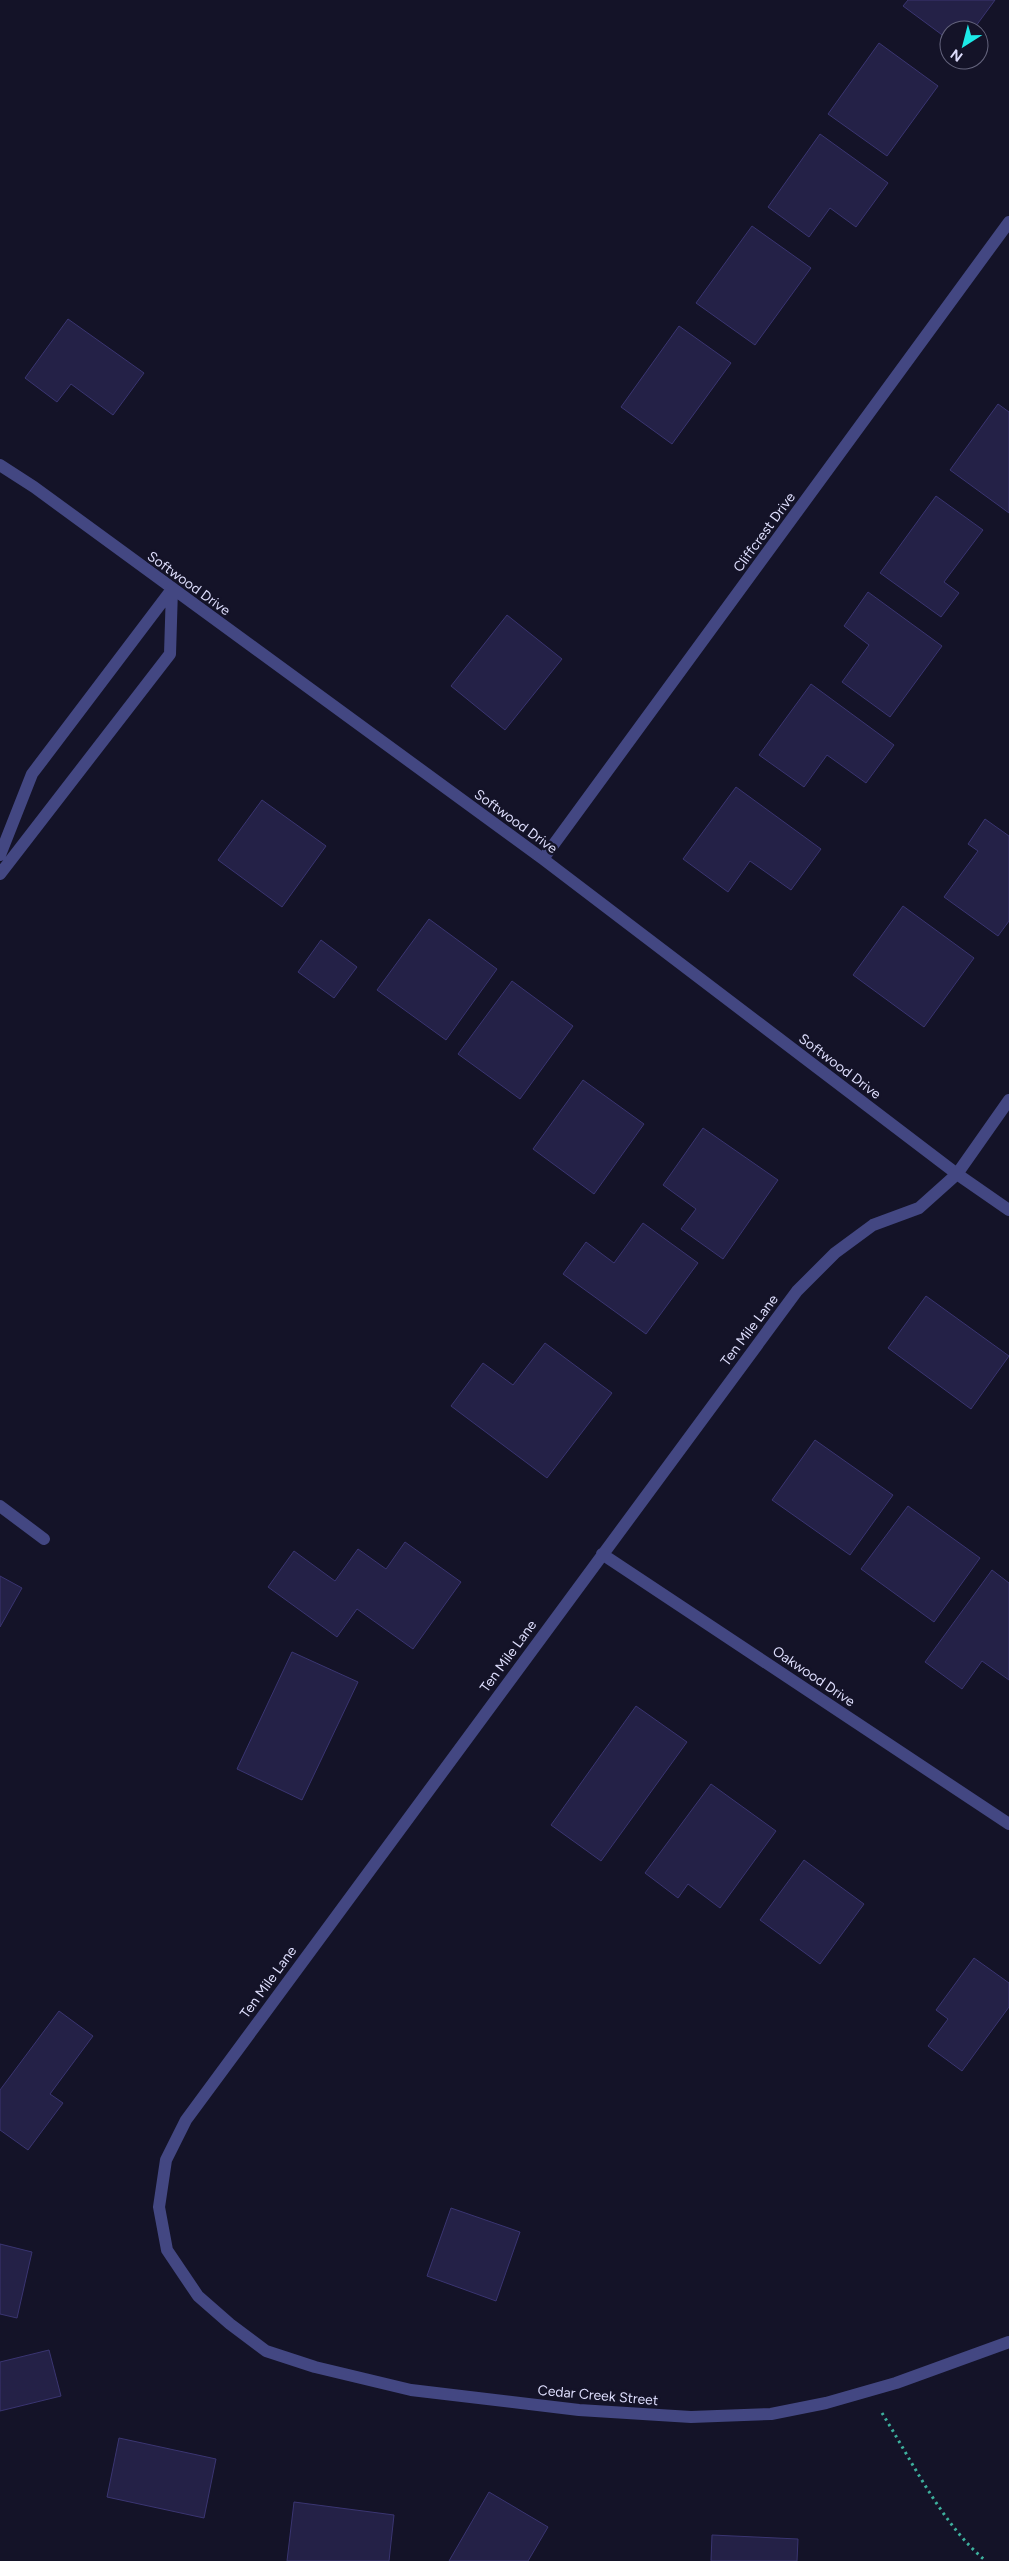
<svg xmlns="http://www.w3.org/2000/svg" width="1009" height="2561" viewBox="0 0 1009 2561" font-family="Figtree,sans-serif">
<rect width="100%" height="100%" fill="#141328"/>
<path fill="#242147" stroke="#3a3571" d="M908,0H995L973,30H949V40L903,6Z
M879,43L938,86L887,156L828,114Z
M820,134L888,183L856,227L830,208L809,237L768,207Z
M752,226L811,268L755,345L696,303Z
M68,319L144,373L113,415L71,384L57,402L25,378Z
M679,326L731,363L672,444L621,407Z
M998,404L1009,412V513L950,470Z
M936,496L983,530L944,582L959,593L941,617L880,573Z
M868,592L942,646L890,717L842,682L869,645L844,626Z
M507,615L562,659L505,730L451,686Z
M811,684L894,745L866,783L827,755L804,787L759,755Z
M736,787L821,849L791,890L750,861L728,892L683,859Z
M262,800L326,846L282,907L218,860Z
M985,819L1009,836V921L998,936L944,897L978,851L968,844Z
M903,906L974,958L924,1027L853,975Z
M429,919L497,969L446,1040L377,990Z
M321,940L357,967L334,998L298,972Z
M512,981L573,1026L520,1099L458,1054Z
M583,1080L644,1124L594,1194L533,1149Z
M703,1128L778,1180L723,1259L681,1229L696,1209L663,1185Z
M643,1223L698,1263L646,1334L563,1274L586,1242L614,1263Z
M926,1296L1009,1356L971,1409L888,1348Z
M545,1343L612,1393L547,1478L451,1406L483,1363L513,1385Z
M815,1440L893,1495L850,1555L772,1500Z
M908,1506L980,1558L934,1622L861,1569Z
M405,1542L461,1582L413,1649L357,1609L337,1637L268,1587L294,1551L335,1581L358,1549L386,1569Z
M992,1570L1009,1583V1680L982,1661L962,1689L925,1662Z
M0,1576L22,1588L0,1627Z
M292,1652L358,1682L302,1800L237,1769Z
M636,1706L687,1742L601,1861L551,1825Z
M711,1784L776,1831L720,1908L688,1884L678,1898L645,1873Z
M804,1860L864,1904L820,1964L760,1920Z
M974,1958L1009,1983V2007L962,2071L928,2046L948,2019L936,2010Z
M59,2011L93,2036L50,2094L63,2103L28,2150L0,2130V2090Z
M451,2208L520,2232L496,2301L427,2276Z
M0,2244L32,2252L17,2318L0,2314Z
M49,2350L61,2396L0,2411V2362Z
M119,2438L216,2459L204,2518L107,2497Z
M489,2492L548,2527L528,2561H449Z
M294,2502L394,2515L389,2561H287Z
M712,2535L798,2539L797,2561H711Z"/>
<g fill="none" stroke-linecap="round" stroke-linejoin="round">
<path stroke="#3db09d" stroke-width="3" stroke-dasharray="2.5 4" stroke-linecap="butt" d="M882,2413C912,2461 943,2526 986,2561"/>
<path stroke="#434782" stroke-width="12" d="M0,465L34,487L543,859L957,1174L1009,1210
M0,855L32,774L172,589
M543,859L1009,222
M0,874L170,654L172,589
M1009,1100L957,1174L919,1208L873,1225L835,1253L797,1291L186,2120L166,2160L159,2207L167,2250L198,2296L230,2324L266,2351L315,2367L411,2390L579,2410L691,2417L771,2414L826,2403L896,2383L1009,2342
M0,1506L44,1539
M602,1554L1009,1824"/>
</g>
<g text-anchor="middle" stroke-width="5" stroke-linejoin="round" paint-order="stroke">
<g font-size="14" fill="#ddddfc" stroke="#141328">
<text transform="translate(764 532) rotate(-54)" y="5">Cliffcrest Drive</text>
<text transform="translate(189 583) rotate(36)" y="5">Softwood Drive</text>
<text transform="translate(516 821) rotate(36)" y="5">Softwood Drive</text>
<text transform="translate(840 1066) rotate(37)" y="5">Softwood Drive</text>
<text transform="translate(749 1330) rotate(-53)" y="5">Ten Mile Lane</text>
<text transform="translate(508 1656) rotate(-54)" y="5">Ten Mile Lane</text>
<text transform="translate(814 1676) rotate(34)" y="5">Oakwood Drive</text>
<text transform="translate(268 1982) rotate(-54)" y="5">Ten Mile Lane</text>
<text transform="translate(598 2395) rotate(5)" y="5">Cedar Creek Street</text>
</g>
</g>
<g transform="translate(964 45) rotate(216)"><circle r="24" fill="#141328" stroke="#64647d"/>
<path d="M0-4L9 19L0 12L-9 19Z" fill="#1ce9e7"/>
<text y="-8" font-size="14" font-weight="bold" text-anchor="middle" fill="#ddddfc">N</text>
</g>
</svg>
